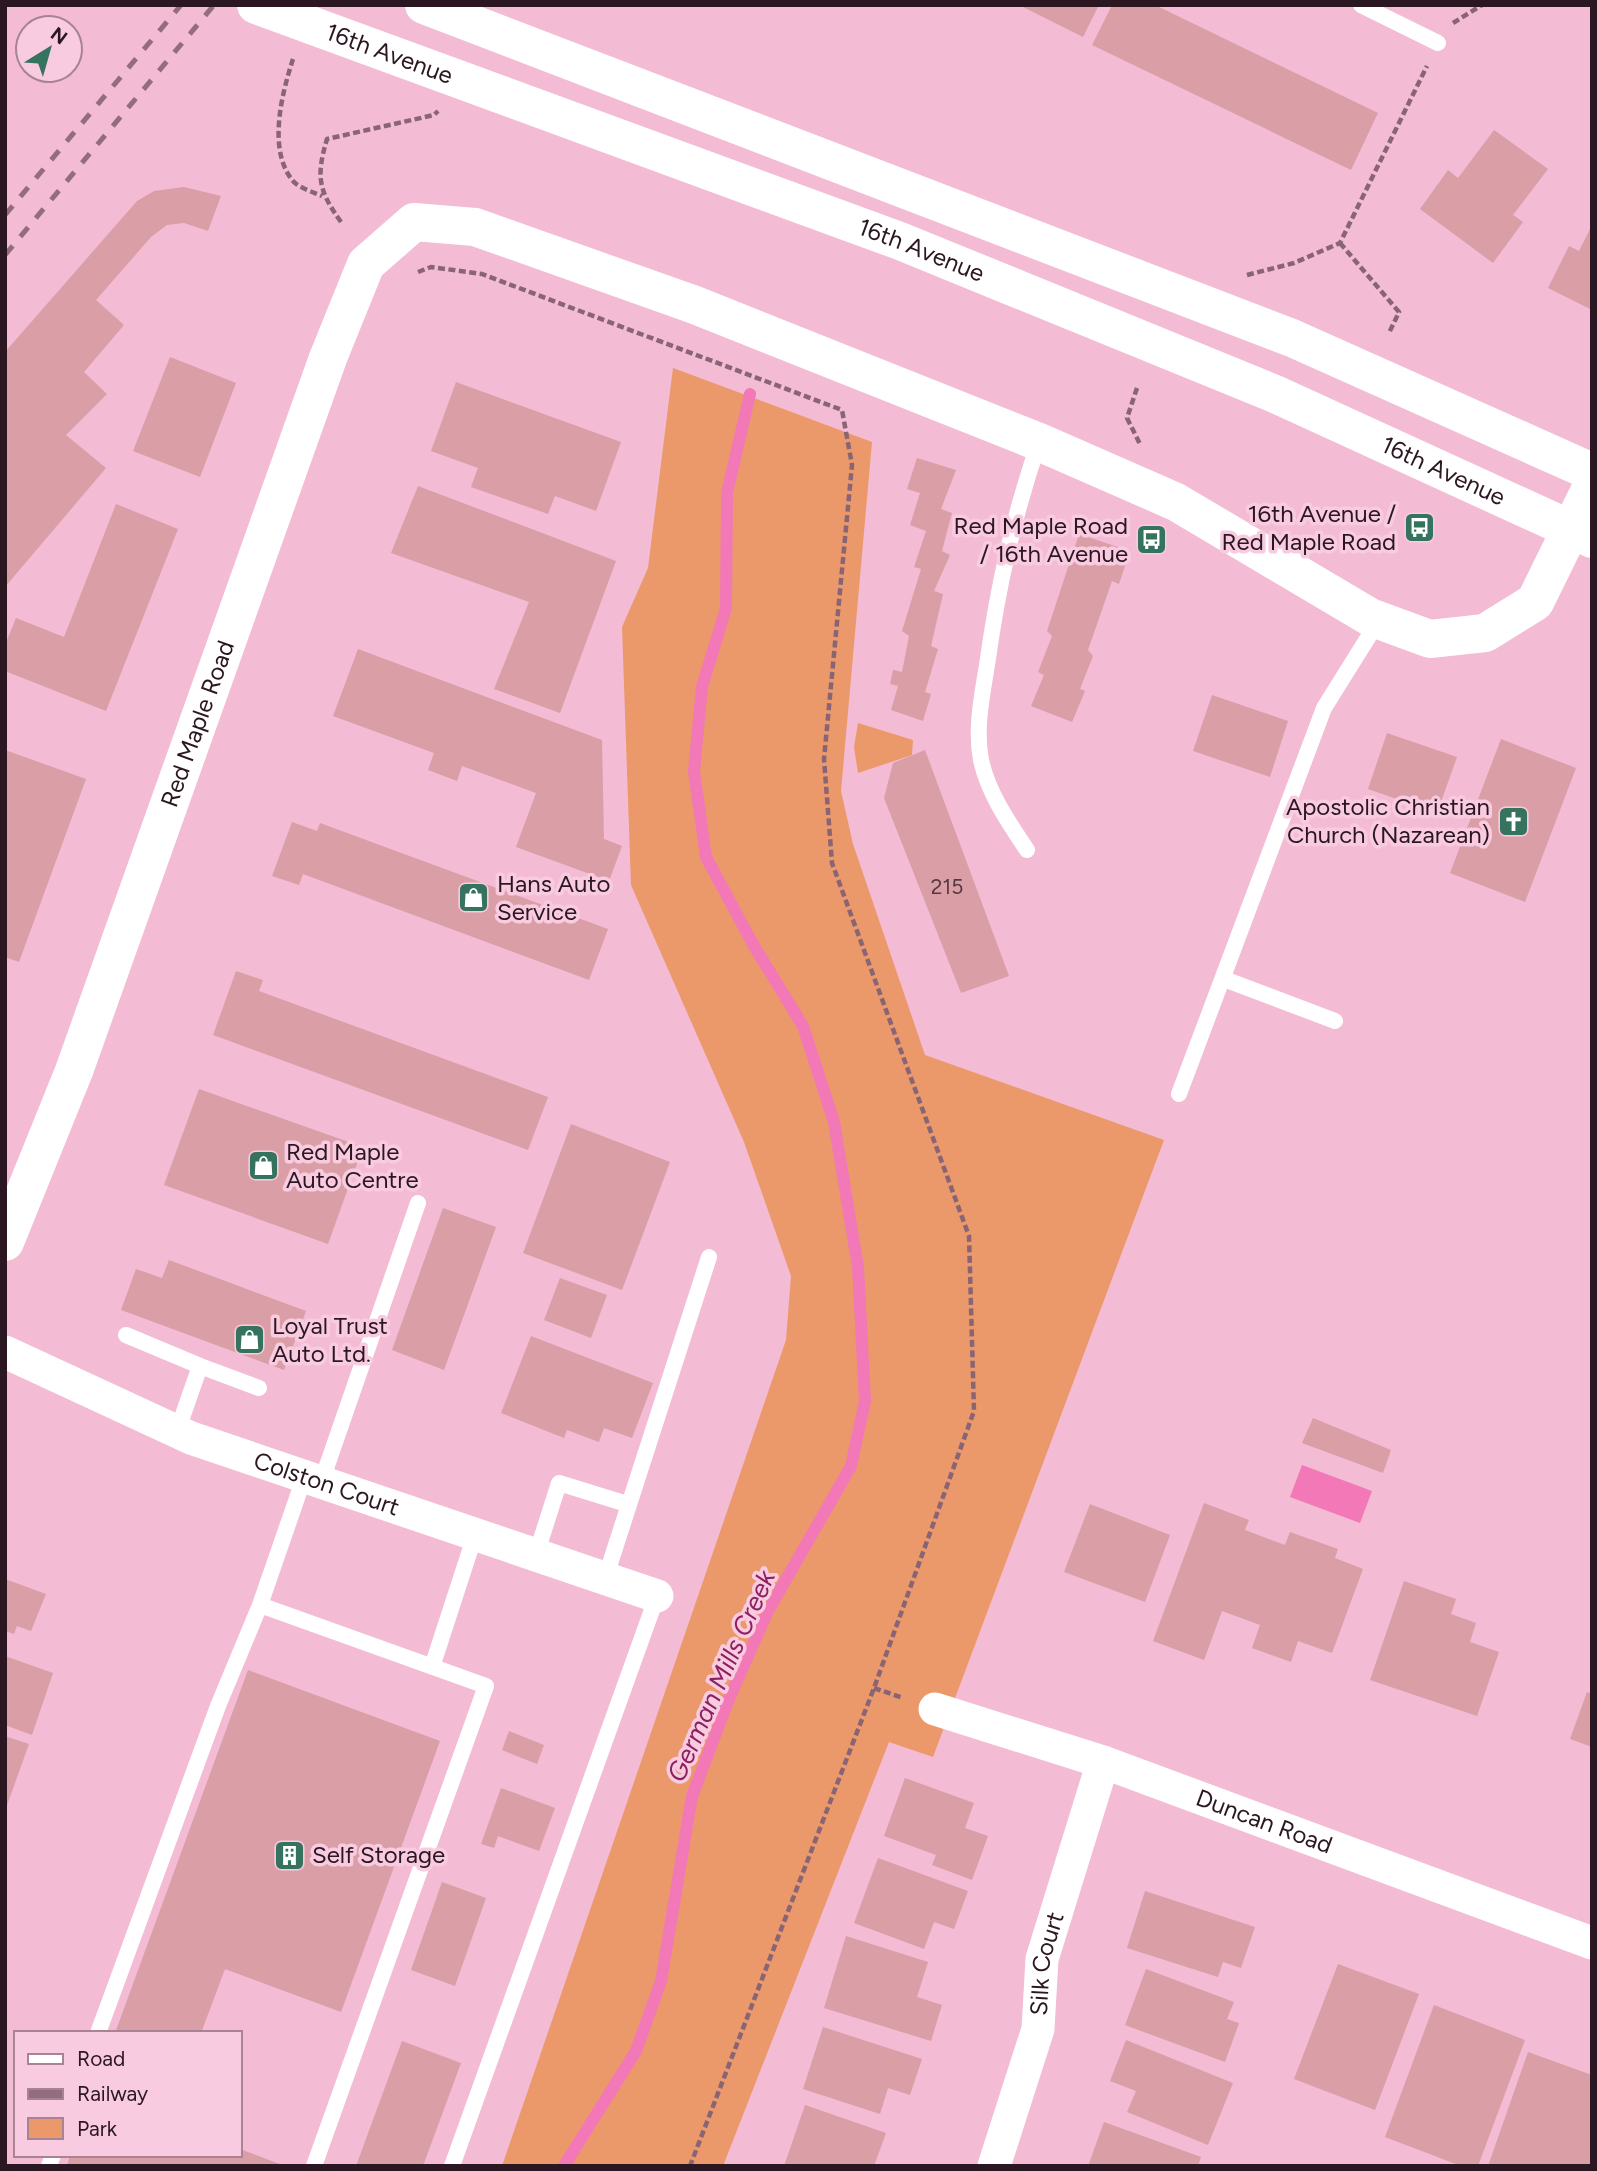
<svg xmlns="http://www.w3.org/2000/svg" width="1597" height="2171" viewBox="0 0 1597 2171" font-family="Figtree,sans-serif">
<rect width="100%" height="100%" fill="#f3bbd4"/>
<path fill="#eb996b" d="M673,368L872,442L841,791L853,844L925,1055L1164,1140L933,1757L889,1742L723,2166H502L786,1340L791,1276L744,1142L631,885L622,627L648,568Z
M858,723L913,740L912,755L858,773L854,747Z"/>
<path fill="#f278b7" d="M1302,1465L1372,1491L1360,1523L1290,1497Z"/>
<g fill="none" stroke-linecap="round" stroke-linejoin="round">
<path stroke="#f278b7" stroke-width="12" d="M564,2166L636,2051L661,1981L692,1796L729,1699L768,1611L851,1466L865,1401L858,1267L834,1122L803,1026L754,946L706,857L694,771L702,687L726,608L727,493L750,394"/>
</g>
<path fill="#da9ea7" d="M1019,5H1099L1083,37Z
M1112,5H1155L1378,113L1351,170L1092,45Z
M1494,130L1548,169L1513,215L1523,222L1493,263L1420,209L1448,170L1458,178Z
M184,187L221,196L208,231L184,223L167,225L151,237L96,300L124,325L84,372L107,394L66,435L106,468L5,587V352L137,201L154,191Z
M1592,225V310L1548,288L1569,246L1579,251Z
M170,357L236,383L200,477L133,451Z
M456,382L621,442L596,511L555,496L548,514L471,487L478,468L431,451Z
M917,458L956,470L941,509L952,513L942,551L950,555L934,591L943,594L931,646L938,649L925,692L931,694L923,721L891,710L898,686L890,684L893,670L902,672L909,636L902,631L921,569L914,567L926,531L910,525L920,493L907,489Z
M418,486L616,561L560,713L494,689L529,602L391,553Z
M116,504L178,529L106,711L5,671V645L16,618L64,637Z
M1079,534L1130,551L1119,584L1112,581L1088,650L1093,656L1080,689L1085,691L1072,722L1031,706L1044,675L1038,672L1052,636L1047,631Z
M358,649L602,740L604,839L622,846L609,881L516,847L536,793L462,766L457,781L428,770L434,753L333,716Z
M1212,695L1288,721L1270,777L1193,751Z
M1387,733L1457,757L1437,813L1368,789Z
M1501,739L1576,768L1525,902L1450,873Z
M5,750L86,779L19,962L5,957Z
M925,750L1009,976L961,993L884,798L893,763Z
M292,822L317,831L320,823L608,929L589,980L303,874L299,885L272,876Z
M236,971L263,980L259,991L548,1097L528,1150L213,1035Z
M199,1089L363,1147L328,1244L164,1185Z
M571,1124L670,1162L622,1290L523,1253Z
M443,1208L496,1227L444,1370L392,1350Z
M169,1260L306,1311L284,1370L121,1310L136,1269L162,1278Z
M560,1278L607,1295L591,1338L544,1320Z
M531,1336L653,1383L632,1438L604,1428L599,1442L567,1430L564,1438L501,1413Z
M1313,1418L1391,1450L1383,1473L1302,1443Z
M1204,1503L1249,1520L1245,1530L1285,1545L1290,1532L1338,1549L1335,1558L1363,1569L1332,1653L1298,1641L1291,1662L1252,1648L1260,1625L1222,1611L1204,1660L1153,1641Z
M1090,1504L1170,1535L1145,1602L1064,1572Z
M5,1579L46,1594L31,1631L17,1626L14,1634L5,1631Z
M1404,1581L1456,1599L1451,1614L1476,1623L1470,1642L1499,1652L1477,1716L1370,1680Z
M5,1656L53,1673L32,1735L5,1725Z
M248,1670L440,1741L341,2012L225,1969L201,2033H115Z
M1587,1692L1592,1694V1747L1570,1739Z
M509,1731L544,1745L537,1764L502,1750Z
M5,1736L29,1744L6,1808H5Z
M905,1778L974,1803L965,1828L988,1836L972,1880L932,1865L936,1855L884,1836Z
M501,1788L555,1808L539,1851L498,1836L494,1848L481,1844Z
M878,1858L968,1891L954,1929L934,1922L924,1949L854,1923Z
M442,1882L486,1898L455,1986L411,1970Z
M1145,1891L1255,1927L1241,1968L1223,1962L1218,1977L1127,1948Z
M846,1936L928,1962L917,1997L942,2005L931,2041L824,2008Z
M1338,1964L1419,1994L1375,2110L1294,2079Z
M1146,1969L1234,2002L1227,2019L1239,2023L1225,2062L1125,2025Z
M1434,2005L1525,2040L1478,2166H1461L1385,2137Z
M823,2027L922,2059L910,2095L888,2088L880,2114L803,2089Z
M1126,2040L1233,2083L1208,2145L1127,2112L1136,2091L1110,2081Z
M402,2041L461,2063L423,2166H356Z
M1528,2052L1592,2075V2166H1488Z
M805,2105L886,2133L874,2166H784Z
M1104,2122L1201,2157L1198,2166H1088Z
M240,2149L285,2166H67L70,2155H240Z"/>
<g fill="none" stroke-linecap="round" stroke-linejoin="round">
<path stroke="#896475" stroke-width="4.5" stroke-dasharray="7 3.5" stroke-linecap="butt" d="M1453,23L1482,5
M293,59C282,93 267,150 293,181C299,188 313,192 322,196
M341,222C318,190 316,176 327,139L434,115L438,111
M1340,243L1399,312L1389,333
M418,272L431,267L482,274L842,410L852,465L824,759L832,863L969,1236L974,1411L874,1688L690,2166
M1247,275L1294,263L1340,243L1427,66
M1137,388L1127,418L1140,444
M874,1688L903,1698"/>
<path stroke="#fff" stroke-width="16" d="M1361,5L1438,43
M1027,850C1009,823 988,793 981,760C975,729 982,696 987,665C998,586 1013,518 1039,442
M1224,979L1335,1021
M1179,1094L1324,708L1379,620
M126,1335L200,1366
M177,1432L200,1366L259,1388
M305,1475L260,1605L486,1686L314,2166
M322,1480L418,1203
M536,1555L559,1483L627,1504
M605,1579L709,1257
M432,1667L475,1535
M98,2033L218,1706L260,1605
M49,2166L53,2155
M452,2166L657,1596"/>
<g stroke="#fff" stroke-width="33">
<path id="s1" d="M5,1352L191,1438L657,1596"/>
<path id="s2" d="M935,1709L1103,1762L1592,1943"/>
<path id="s3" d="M994,2166L1038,2029L1042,1959L1103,1762"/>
</g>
<path stroke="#fff" stroke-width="38" id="s4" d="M5,1242L74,1071L328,358L366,264L414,222L475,227L695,305L1039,442L1176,502L1370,617L1430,639L1485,633L1535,602L1592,486"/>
<g stroke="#fff" stroke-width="38">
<path id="s5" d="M256,5L900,241L1275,394L1592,539"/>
<path d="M424,5L1292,338L1592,472"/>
</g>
<path stroke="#936c7e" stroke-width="5" stroke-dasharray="12 12" stroke-linecap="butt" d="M5,215L181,5
M5,255L214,5"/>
</g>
<defs>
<symbol id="bus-square" viewBox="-11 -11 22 22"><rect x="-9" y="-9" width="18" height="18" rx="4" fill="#36735f" stroke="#f9cbe0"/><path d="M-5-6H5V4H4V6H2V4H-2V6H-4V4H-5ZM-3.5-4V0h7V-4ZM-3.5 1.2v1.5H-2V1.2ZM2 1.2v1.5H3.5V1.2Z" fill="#fff"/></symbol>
<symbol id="church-square" viewBox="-11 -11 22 22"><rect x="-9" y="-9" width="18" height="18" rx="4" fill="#36735f" stroke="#f9cbe0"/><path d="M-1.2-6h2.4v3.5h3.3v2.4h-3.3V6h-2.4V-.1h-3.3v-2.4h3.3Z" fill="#fff"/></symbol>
<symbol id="shop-square" viewBox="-11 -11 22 22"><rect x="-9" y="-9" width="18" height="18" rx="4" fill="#36735f" stroke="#f9cbe0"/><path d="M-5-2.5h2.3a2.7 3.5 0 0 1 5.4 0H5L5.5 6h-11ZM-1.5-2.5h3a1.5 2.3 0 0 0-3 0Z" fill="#fff"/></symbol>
<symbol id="building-square" viewBox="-11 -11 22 22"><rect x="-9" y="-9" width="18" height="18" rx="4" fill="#36735f" stroke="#f9cbe0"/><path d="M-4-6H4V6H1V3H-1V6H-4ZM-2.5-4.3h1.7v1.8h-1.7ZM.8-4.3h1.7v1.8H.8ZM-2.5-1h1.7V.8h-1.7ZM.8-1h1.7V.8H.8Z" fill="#fff"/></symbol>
</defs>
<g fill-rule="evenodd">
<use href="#bus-square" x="1402" y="510" width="35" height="35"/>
<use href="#bus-square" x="1134" y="522" width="35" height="35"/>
<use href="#church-square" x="1496" y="804" width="35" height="35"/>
<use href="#shop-square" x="456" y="880" width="35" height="35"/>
<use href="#shop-square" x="246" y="1148" width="35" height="35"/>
<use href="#shop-square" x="232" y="1322" width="35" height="35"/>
<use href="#building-square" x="272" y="1838" width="35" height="35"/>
</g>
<g text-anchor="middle" stroke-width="7" stroke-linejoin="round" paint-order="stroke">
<g font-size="21" fill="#573942">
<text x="947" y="894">215</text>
</g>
<g font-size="24" fill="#2b1721" stroke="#f9cbe0">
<text dy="8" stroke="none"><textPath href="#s5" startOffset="142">16th Avenue</textPath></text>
<text dy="8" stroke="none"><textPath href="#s5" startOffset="709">16th Avenue</textPath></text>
<text dy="8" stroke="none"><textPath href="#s5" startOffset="1276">16th Avenue</textPath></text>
<text dy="8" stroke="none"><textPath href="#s4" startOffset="553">Red Maple Road</textPath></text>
<text dy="8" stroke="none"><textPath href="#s1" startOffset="348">Colston Court</textPath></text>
<text dy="8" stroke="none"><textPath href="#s2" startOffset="348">Duncan Road</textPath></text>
<text dy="8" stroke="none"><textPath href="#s3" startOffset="210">Silk Court</textPath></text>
</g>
<g font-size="24" fill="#2b1721" stroke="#f9cbe0" text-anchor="start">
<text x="1396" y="522" text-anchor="end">16th Avenue /<tspan x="1396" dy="28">Red Maple Road</tspan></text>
<text x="1128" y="534" text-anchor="end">Red Maple Road<tspan x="1128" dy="28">/ 16th Avenue</tspan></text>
<text x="1490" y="815" text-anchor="end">Apostolic Christian<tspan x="1490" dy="28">Church (Nazarean)</tspan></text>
<text x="497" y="892">Hans Auto<tspan x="497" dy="28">Service</tspan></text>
<text x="286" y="1160">Red Maple<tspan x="286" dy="28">Auto Centre</tspan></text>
<text x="272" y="1334">Loyal Trust<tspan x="272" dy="28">Auto Ltd.</tspan></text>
<text x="312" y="1863">Self Storage</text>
</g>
<g font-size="26" font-style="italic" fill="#8c2060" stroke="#f9cbe0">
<text transform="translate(721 1676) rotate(-66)" y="9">German Mills Creek</text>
</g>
</g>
<rect width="1597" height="2171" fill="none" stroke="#2b1721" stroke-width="14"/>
<rect x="14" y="2031" width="228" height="126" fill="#f9cbe0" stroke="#a78394" stroke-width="2"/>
<rect x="28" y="2054" width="35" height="10" fill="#ffffff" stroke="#a78394" stroke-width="2"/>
<text x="77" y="2066" font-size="21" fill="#2b1721">Road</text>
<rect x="28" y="2089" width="35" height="10" fill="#936c7e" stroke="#a78394" stroke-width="2"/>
<text x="77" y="2101" font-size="21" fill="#2b1721">Railway</text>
<rect x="28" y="2118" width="35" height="21" fill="#eb996b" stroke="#a78394" stroke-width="2"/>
<text x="77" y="2136" font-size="21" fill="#2b1721">Park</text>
<g transform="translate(49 49) rotate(37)"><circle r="33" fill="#f9cbe0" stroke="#a78394" stroke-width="2"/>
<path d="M0-5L12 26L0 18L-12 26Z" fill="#36735f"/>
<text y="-10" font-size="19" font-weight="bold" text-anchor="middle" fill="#2b1721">N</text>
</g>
</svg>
